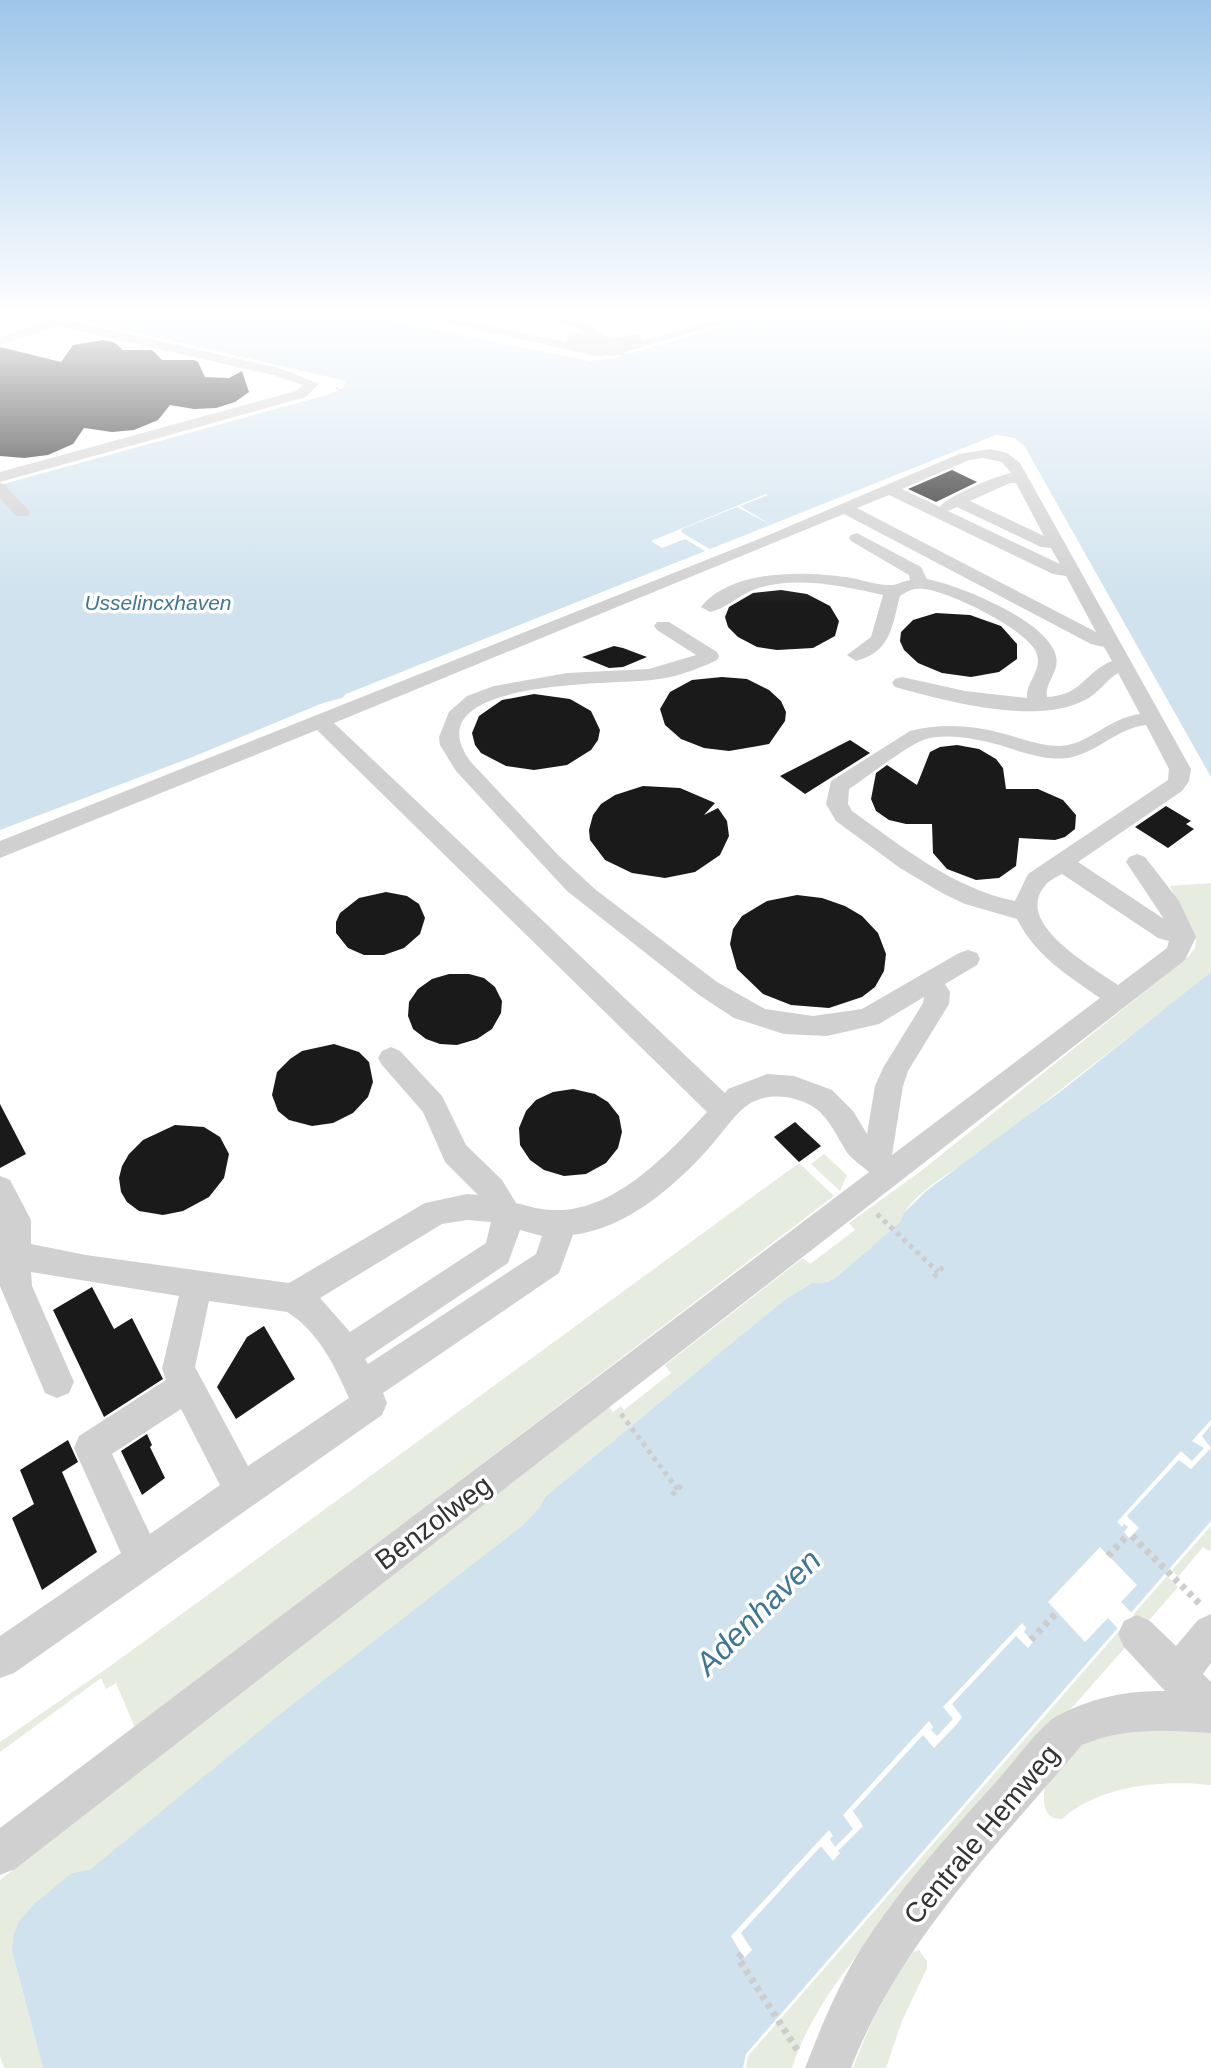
<svg xmlns="http://www.w3.org/2000/svg" width="1211" height="2068" viewBox="0 0 1211 2068" font-family="Helvetica,sans-serif">
<rect width="100%" height="100%" fill="#fff"/>
<path fill="#e6ecdf" d="M1211,883V972C1139,1031 1064,1085 993,1144C966,1165 912,1189 900,1222L839,1275L828,1282L812,1283L784,1300L545,1497L540,1507L523,1525L91,1869L72,1873L12,1951L43,2068H4L0,2056V1880L609,1407L613,1412L621,1406L624,1410L671,1373L665,1365L803,1258L810,1264L855,1230L849,1223L921,1171L1188,957L1195,948L1196,940L1170,886Z
M824,1154L847,1175L840,1191L811,1164Z
M799,1163L834,1196L135,1728L116,1683L106,1689L101,1678L0,1752V1742L109,1667Z
M1211,1526V1548L1209,1551L1203,1547L1178,1577L1172,1570Z
M1167,1576L1178,1587C1100,1677 1020,1765 942,1856C891,1915 815,1993 792,2068H746L748,2056Z
M1211,1727V1785C1162,1780 1100,1785 1062,1819C1044,1820 1042,1802 1045,1788C1055,1776 1064,1761 1076,1750C1110,1718 1168,1727 1211,1727Z
M919,1950L927,1961V1968L902,2021L886,2068H853C869,2025 886,1989 913,1952Z"/>
<path fill="#cfe2ee" d="M56,314H356L591,361L614,358L762,314H1211V777L1025,447L1015,438L996,435L346,694L342,698L323,703L190,758L0,830V485L330,394L343,388L346,381Z
M1211,972V1521L746,2054L743,2068H43L12,1951L14,1933L19,1921L34,1904L72,1873L91,1869L283,1712L523,1525L540,1507L545,1497L784,1300L812,1283L828,1282L839,1275L900,1222L904,1213L926,1191L1065,1088Z"/>
<path fill="#fff" d="M766,494L768,495L740,506L773,526L737,507L682,529L681,532L713,551L708,553L685,539L662,548L651,541Z
M1211,1420V1425L1202,1436L1211,1448L1191,1469L1179,1460L1127,1516L1139,1528L1129,1538L1124,1532L1128,1527L1124,1524L1122,1527L1117,1522L1181,1451L1192,1461L1204,1448L1192,1441Z
M1100,1547L1137,1585L1121,1602L1134,1615L1120,1631L1108,1618L1085,1642L1048,1602Z
M1022,1623L1026,1628L1024,1632L1033,1642L1028,1648L1016,1636L952,1704L962,1717L957,1724L934,1748L923,1735L853,1811L863,1826L838,1851L840,1853L833,1861L821,1846L741,1933L752,1950L744,1958L731,1936L829,1830L833,1836L830,1839L835,1847L853,1829L843,1815L929,1721L933,1727L931,1730L937,1736L953,1719L943,1707Z"/>
<path fill="#1a1a1a" d="M104,340L115,343L123,350H152L162,360H194L198,362L205,377L229,378L242,371L249,392L235,402L216,408L194,409L170,405L158,420L134,430L112,432L84,428L73,444L48,455L24,458L0,456V347L61,362L73,345Z
M952,470L977,482L936,502L908,489Z
M781,590L807,594L830,606L839,621L835,636L813,648L777,650L757,647L738,637L728,627L725,617L729,607L753,593Z
M936,613L970,615L1001,626L1017,644V659L999,672L971,677L942,673L918,663L904,650L900,641L901,632L913,620Z
M614,646L623,648L647,657L623,667L609,668L582,657Z
M722,677L747,679L769,690L781,701L786,712L785,721L769,744L729,751L704,748L681,739L665,725L660,709L670,692L692,680Z
M534,694L570,699L591,711L600,730L598,740L591,750L567,765L534,770L506,766L481,753L475,745L472,733L479,716L502,700Z
M850,740L870,753L805,794L780,776Z
M957,745L979,749L996,759L1003,768L1006,789H1038L1063,800L1076,815L1075,829L1065,837L1055,840L1019,838L1016,866L999,878L976,880L947,869L933,853L932,824H906L889,820L876,811L871,799L876,773L887,765L917,785L930,752L940,747Z
M643,786L680,788L715,803L704,815L718,808L727,821L729,836L720,855L695,872L665,878L632,873L605,860L590,840L589,830L593,815L601,804L615,795Z
M1166,806L1191,821L1186,824L1194,829L1168,848L1135,827Z
M386,892L407,896L419,904L425,918L420,934L404,948L384,955H364L348,948L336,933V922L340,913L359,898Z
M797,895L822,898L845,906L862,916L878,933L886,954L884,971L875,987L862,997L829,1008L791,1005L763,994L737,969L730,944L733,929L742,916L767,901Z
M449,974H469L484,978L495,987L502,1001L501,1013L492,1029L477,1039L457,1045L440,1044L426,1039L413,1029L408,1016L409,1002L418,989L432,979Z
M334,1044L359,1052L369,1062L373,1082L368,1097L353,1113L333,1123L312,1126L289,1120L278,1111L272,1095L277,1072L290,1059L302,1051Z
M573,1089L595,1094L608,1102L619,1116L622,1132L618,1148L606,1163L586,1174L564,1176L544,1170L530,1160L520,1145L519,1128L526,1111L536,1100L553,1092Z
M0,1104L26,1154L0,1168Z
M795,1122L821,1146L799,1162L774,1137Z
M175,1125L204,1127L220,1137L229,1154L224,1178L209,1197L183,1211L163,1215L139,1211L127,1202L121,1192L119,1178L122,1166L129,1154L143,1140Z
M92,1287L114,1329L132,1318L163,1379L104,1417L53,1310Z
M264,1326L295,1379L236,1419L217,1387L247,1337Z
M147,1434L152,1445L150,1447L165,1478L142,1495L121,1451Z
M68,1440L78,1462L62,1472L97,1552L42,1590L12,1518L34,1504L20,1470Z"/>
<g fill="none" stroke-linecap="round" stroke-linejoin="round">
<path stroke="#cdcdcd" stroke-width="2.5" stroke-dasharray="2 2" stroke-linecap="butt" d="M336,388L343,392"/>
<path stroke="#cdcdcd" stroke-width="5" stroke-dasharray="4.5 4.5" stroke-linecap="butt" d="M877,1214L938,1272
M934,1277L943,1267
M621,1414L678,1490
M672,1495L684,1483"/>
<path stroke="#cdcdcd" stroke-width="7" stroke-dasharray="5 5" stroke-linecap="butt" d="M1132,1536L1201,1605
M1108,1556L1127,1536
M1031,1640L1057,1612
M742,1954L738,1958L798,2051"/>
<path fill="#d0d0d0" fill-rule="evenodd" d="M17,314H40L282,369L319,384L306,397L0,482V472L296,391L303,385L273,375L58,326L0,345V337L44,322Z
M409,314H434L595,348H614L598,343L579,328L525,314H550L587,322L606,337L629,345L736,314H756L625,352L624,355L595,356Z
M990,449L1007,453L1020,463L1191,769L1189,781L1182,791L1078,862L1164,919L1126,862L1129,857L1137,854L1145,857L1179,901L1196,937L1185,960L15,1869L0,1875V1828L869,1172C863,1167 855,1161 849,1155C837,1138 829,1115 810,1105C791,1095 767,1093 749,1104C734,1114 721,1135 709,1148C674,1187 627,1228 573,1235L559,1273L383,1393L387,1403L382,1415L14,1673L0,1678V1636L121,1553L74,1448L79,1436L166,1380L162,1369L179,1296L31,1272L32,1286L74,1382L69,1393L57,1398L45,1393L0,1286V1176L10,1180L31,1220V1244L86,1255L289,1283L425,1203L467,1194L478,1195L445,1162L423,1112L382,1065L378,1058L382,1051L391,1047L400,1051L442,1096L466,1145L502,1180L516,1203C528,1206 540,1210 553,1210C614,1213 669,1153 707,1112L317,730L0,858V841L764,537L959,454ZM983,458L1002,462L1011,473C998,475 945,497 940,507L902,489L969,460ZM1010,483H1016L1044,536L970,501ZM889,495L1053,574L1066,576L1096,632L857,508ZM957,507L1041,547L1051,548L1060,564L948,511ZM844,514L1091,644L1104,647L1112,661C1083,673 1083,695 1047,697C1044,683 1060,672 1056,656C1048,621 959,585 927,579L921,567L857,533L851,535L849,538L851,541L909,575L910,580C903,581 895,586 889,585C875,585 860,579 846,577C804,571 731,569 701,607L710,612C725,609 738,596 753,590C793,575 843,586 883,595L871,637L847,655L856,661C891,652 892,626 900,596C908,591 915,587 925,589C950,592 1026,629 1036,652C1044,670 1025,682 1027,698L965,691L902,677L895,679L892,683L895,687C946,701 1036,726 1085,700C1098,694 1106,680 1118,673L1140,714C1109,718 1088,745 1060,746C1040,746 1021,738 1001,733C971,725 941,723 910,731L831,781L826,804L836,821L900,868L942,893L965,904L1017,919C1035,955 1067,975 1100,998L892,1155L903,1086L908,1071L949,1004L950,992L945,984L977,965L980,959L977,953L968,950L959,953L862,1009L813,1016L765,1009L717,982L596,890L559,856L470,761C411,678 613,685 651,680C674,678 696,670 717,660L719,656L717,652L669,622H657L654,626L657,630L696,655L649,669L567,673L494,686L467,696L449,712L439,737L440,745L456,771L567,891L699,995L734,1018L784,1034L827,1036L879,1024L924,997L923,1003L883,1068L875,1086L867,1134L853,1111L832,1090L794,1076L767,1074L728,1089L725,1093L334,723ZM1146,725L1169,769L1168,780L1028,874L1015,901C952,888 903,847 852,811L848,804L849,789C866,778 909,744 926,739C949,733 977,739 1000,745C1022,752 1045,761 1068,758C1097,753 1117,728 1146,725ZM1062,874L1158,938L1169,941L1167,948L1118,985C1094,968 1014,924 1044,887C1048,881 1056,877 1062,874ZM467,1220L491,1222L486,1243L350,1332L320,1298L442,1224ZM520,1230L542,1236L536,1254L368,1364L365,1359L508,1263ZM209,1301L287,1312C318,1331 335,1366 349,1398L248,1466L195,1367ZM181,1409L220,1485L150,1534L112,1454Z
M0,483L5,485L28,510L30,513L28,516H16L0,498Z
M1211,1614V1663L1203,1674L1211,1682V1733C1167,1730 1124,1727 1082,1745C996,1846 900,1942 851,2068H805C820,2030 835,1992 856,1957C897,1890 951,1832 1003,1774C1015,1760 1043,1723 1057,1716C1090,1698 1127,1690 1165,1691L1124,1647L1118,1634L1124,1621L1137,1615L1150,1621L1176,1646L1198,1620Z"/>
<path stroke="#d0d0d0" stroke-width="14" d="M574,339L609,346L635,341"/>
</g>
<linearGradient id="sky" x2="0" y2="1"><stop stop-color="#9ec6ea"/><stop offset="0.52" stop-color="#fff"/><stop offset="1" stop-color="#fff" stop-opacity="0"/></linearGradient>
<rect width="1211" height="604" fill="url(#sky)"/>
<g text-anchor="middle" stroke-width="7" stroke-linejoin="round" paint-order="stroke">
<g font-size="21" font-style="italic" fill="#3f7597" stroke="#fff">
<text x="158" y="610">Usselincxhaven</text>
</g>
<g font-size="28" fill="#333" stroke="#fff">
<text transform="translate(433 1522) rotate(-37)" y="10">Benzolweg</text>
<text transform="translate(981 1834) rotate(-50)" y="10">Centrale Hemweg</text>
</g>
<g font-size="32" font-style="italic" fill="#3f7597" stroke="#fff">
<text transform="translate(758 1612) rotate(-45)" y="11">Adenhaven</text>
</g>
</g>
</svg>
